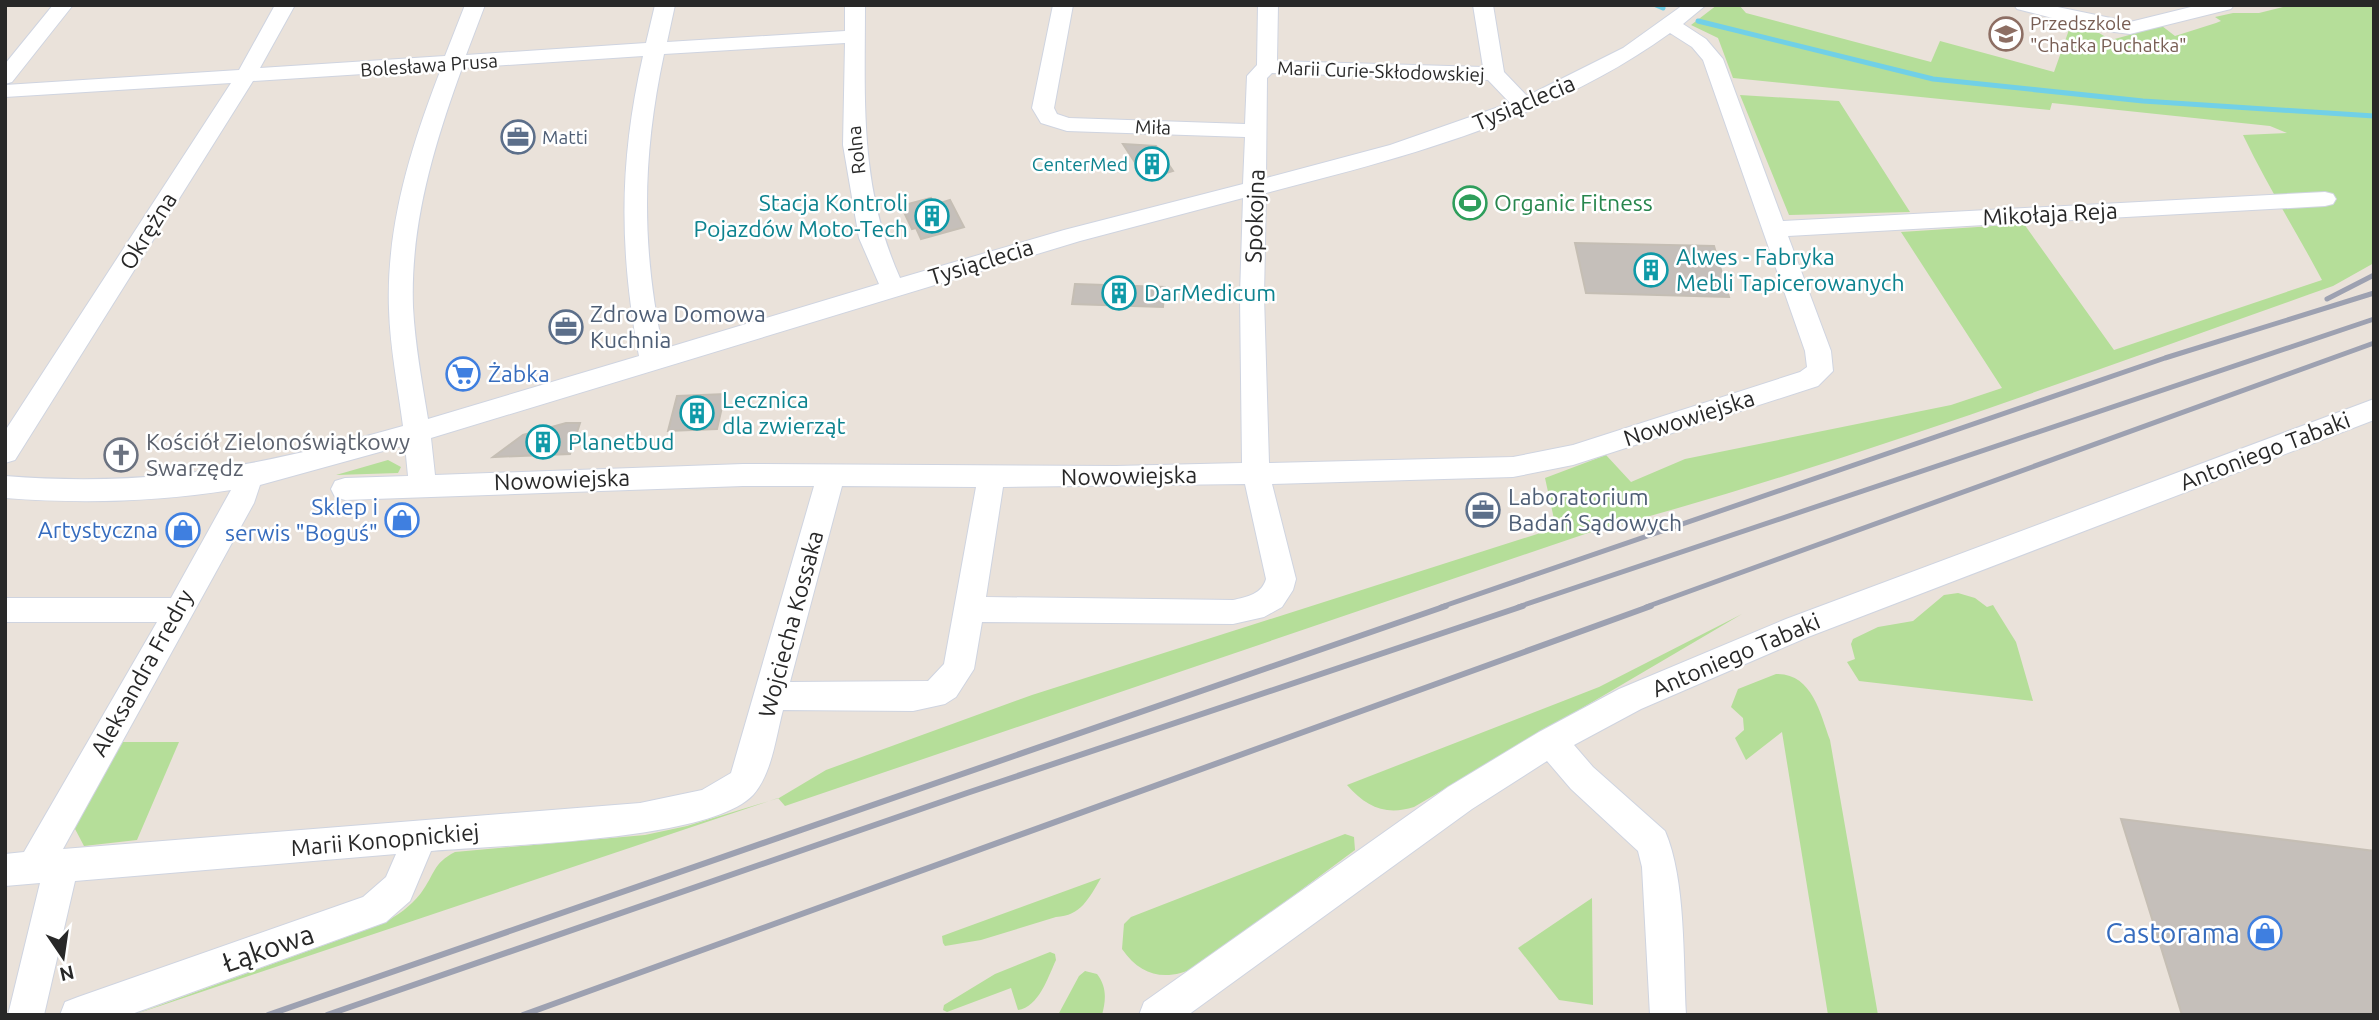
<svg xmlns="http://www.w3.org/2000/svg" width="2379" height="1020" viewBox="0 0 2379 1020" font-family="Ubuntu,sans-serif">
<rect width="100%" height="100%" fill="#eae2da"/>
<path fill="#b5de99" d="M1717,5H1739L1746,13L1931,62L1940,41L2054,72L2070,27L2099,33L2111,40L2162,26L2175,36L2216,23L2221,21L2215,17L2233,13H2259L2291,5H2374V263L2333,286C2087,373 1841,466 1588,533L785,806L778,798L133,1015L382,924C398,915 410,907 421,893C435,874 433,863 455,852L645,835L687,826L779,798L826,770L1032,695L1556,528L1545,478L1606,455L1631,482L1685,459L1951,405L2002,388L1901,232L2024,224L2114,350L2322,280C2296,231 2267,185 2243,135L2287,133L2270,126L2052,103L2050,110L1733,78L1718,38L1691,25Z
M1740,95L1839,101L1910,212L1789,215Z
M388,460L401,467L398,473L336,475Z
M1958,593L1975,598L1987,607L1993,605L1996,610L2016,642L2033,701L1859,681L1847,662L1855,659L1851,644L1853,639L1878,627L1913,621L1944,595Z
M1742,614L1414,807C1386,816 1366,807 1347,785L1599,687Z
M1776,674C1812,673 1820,713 1830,740L1878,1015H1828L1782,732L1746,760L1735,738L1744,730L1743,718L1731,707L1738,689Z
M120,742H179L137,840L84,846L74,827Z
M1345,834L1354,837L1355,850L1197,967C1167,981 1142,978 1122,949L1124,924L1131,917Z
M1101,878C1089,898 1081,916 1056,917L981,940L945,946L943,943L942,936Z
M1592,898L1593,1005L1559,1000L1518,948Z
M1050,952L1055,954L1056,960C1048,977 1039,1007 1018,1010L1011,988L947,1012L943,1010L944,1005L995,974Z
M1085,971L1097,974C1107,987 1106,1000 1102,1015H1058L1079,976Z"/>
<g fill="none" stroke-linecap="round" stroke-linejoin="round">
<path stroke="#71d0e7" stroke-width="5" d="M1656,5L1663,8
M1698,21L1933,79L2143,101L2374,116"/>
</g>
<path fill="#c5bfba" stroke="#c5beb4" stroke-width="2" d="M1123,144L1156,146L1173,171L1146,179Z
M931,198L934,205L950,200L964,227L921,239L916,228L912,229L901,206Z
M1575,243L1714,246L1729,297L1586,293Z
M1075,284L1165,287L1163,307L1072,304Z
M725,394L717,429L668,431L677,396Z
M566,423H580L570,454L493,457L523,435Z
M2121,819L2374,851V1015H2182Z"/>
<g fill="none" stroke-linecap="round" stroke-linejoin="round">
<defs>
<path id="minor" d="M53,5H73L12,82L5,84V64Z
M275,5H295L260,68L445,56L465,5H485L466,55L646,43L655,5H675L667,42L845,31V5H865C865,103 859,186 900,278L1064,230L1243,184L1245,137L1067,131L1041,123L1032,108L1053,5H1073L1054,108L1057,114L1069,118L1245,124L1247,76L1257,65L1258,5H1278L1277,61L1483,67L1473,5H1493L1504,72L1527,96L1623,48L1683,5H1706L1683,24L1706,39L1723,59L1783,221L2325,192L2333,194L2336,199L2333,204L2325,206L1788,236L1831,351L1833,371L1818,386L1573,465L1513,477L1272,484L1296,579L1293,590L1282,607L1264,617L1233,624L982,622L974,669L956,697L945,704L913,711L783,710C776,736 772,774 753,795C710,841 499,845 431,851L410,901L386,922L129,1015H60L65,1002L78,997L363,897L386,877L396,854L75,881L44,1015H8L40,883L5,886V854L24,852L157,622H5V598H171L231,490C155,502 81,504 5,498V476C154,488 261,466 403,426C398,387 390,348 389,309C386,226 411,146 441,69L253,81L15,460L5,463V431L231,83L5,97V85L239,70ZM1670,33L1692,47L1703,60L1805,351L1807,367L1800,372L1573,445L1513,457L1269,463L1264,296L1266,193C1406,157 1551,119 1670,33ZM845,43L843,145L859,238L879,284L663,349C641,246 642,157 664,54ZM643,56C619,161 619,250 639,356L428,419C422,382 415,345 413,307C410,224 434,145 462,68ZM1272,73L1488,80L1510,103L1390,145L1266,178L1267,78ZM1243,198L1240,296L1242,463L1116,466L743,464L435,475L431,438L1080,241ZM405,445L408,476L345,478L335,481L331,489L335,497L345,500L743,486H814L731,773L702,790L640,803L63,849L254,503L260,485ZM1245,484L1266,579C1262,594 1247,597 1233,600L986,597L1003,487ZM842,486L976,487L944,664L928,681L790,682Z
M2014,5H2048L2130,22L2199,5H2234L2231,9L2130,34L2099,30L2017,9Z
M2374,399V420L1808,637L1641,709L1574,745L1593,767L1665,831C1686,879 1683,961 1686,1015H1650L1642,867L1638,851L1571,789L1547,761L1472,809L1188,1015H1139L1144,1002L1448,787L1539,732L1619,689L1786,619Z"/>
</defs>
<use href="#minor" stroke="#cfd4e0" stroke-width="2"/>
<use href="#minor" fill="#fff" fill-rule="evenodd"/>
<path stroke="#9da1b1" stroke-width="5" d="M2327,299L2374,275
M1441,607L2165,358L2374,293
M1518,607L2374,319
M1646,607L2374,343"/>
<path stroke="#9da1b1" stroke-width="6" d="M268,1015L1446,606
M327,1015L967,793L1523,606
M523,1015L1651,606"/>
</g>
<defs>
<symbol id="school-ring" viewBox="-11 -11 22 22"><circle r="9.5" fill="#fff" stroke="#8d6e63" stroke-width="1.5"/><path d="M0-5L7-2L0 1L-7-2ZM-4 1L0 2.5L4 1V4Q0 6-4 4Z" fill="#8d6e63"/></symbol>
<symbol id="office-ring" viewBox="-11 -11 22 22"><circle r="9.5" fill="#fff" stroke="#5c6f8a" stroke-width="1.5"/><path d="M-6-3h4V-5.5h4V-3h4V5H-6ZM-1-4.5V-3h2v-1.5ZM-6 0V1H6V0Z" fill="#5c6f8a"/></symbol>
<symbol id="building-ring" viewBox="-11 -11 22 22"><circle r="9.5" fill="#fff" stroke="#0f9aa8" stroke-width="1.5"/><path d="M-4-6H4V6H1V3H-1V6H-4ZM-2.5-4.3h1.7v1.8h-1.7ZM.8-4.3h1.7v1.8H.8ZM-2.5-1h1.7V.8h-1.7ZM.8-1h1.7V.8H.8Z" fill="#0f9aa8"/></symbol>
<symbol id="stadium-ring" viewBox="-11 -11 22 22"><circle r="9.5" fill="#fff" stroke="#2e9e5b" stroke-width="1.5"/><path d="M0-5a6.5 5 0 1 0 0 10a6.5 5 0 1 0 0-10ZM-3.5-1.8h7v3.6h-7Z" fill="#2e9e5b"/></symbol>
<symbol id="supermarket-ring" viewBox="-11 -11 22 22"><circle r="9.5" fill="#fff" stroke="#3f7fe0" stroke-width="1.5"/><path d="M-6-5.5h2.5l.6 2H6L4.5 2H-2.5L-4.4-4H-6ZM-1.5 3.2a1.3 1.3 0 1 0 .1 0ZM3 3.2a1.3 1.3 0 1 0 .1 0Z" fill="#3f7fe0"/></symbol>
<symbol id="church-ring" viewBox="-11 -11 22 22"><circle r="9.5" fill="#fff" stroke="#6b7280" stroke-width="1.5"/><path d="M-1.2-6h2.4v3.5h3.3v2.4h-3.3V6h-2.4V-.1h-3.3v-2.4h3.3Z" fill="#6b7280"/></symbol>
<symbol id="shop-ring" viewBox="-11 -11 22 22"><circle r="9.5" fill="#fff" stroke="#3f7fe0" stroke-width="1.5"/><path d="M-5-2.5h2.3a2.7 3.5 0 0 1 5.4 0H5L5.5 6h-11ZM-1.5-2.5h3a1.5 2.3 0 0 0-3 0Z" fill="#3f7fe0"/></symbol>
</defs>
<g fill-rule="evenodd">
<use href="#school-ring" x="1987" y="15" width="38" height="38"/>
<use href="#office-ring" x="499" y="118" width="38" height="38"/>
<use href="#building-ring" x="1133" y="145" width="38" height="38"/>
<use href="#stadium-ring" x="1451" y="184" width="38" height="38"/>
<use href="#building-ring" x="913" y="197" width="38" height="38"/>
<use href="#building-ring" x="1632" y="251" width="38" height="38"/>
<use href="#building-ring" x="1100" y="274" width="38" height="38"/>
<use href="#office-ring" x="547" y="308" width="38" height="38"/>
<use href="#supermarket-ring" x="444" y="355" width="38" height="38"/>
<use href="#building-ring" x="678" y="394" width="38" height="38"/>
<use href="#building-ring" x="524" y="423" width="38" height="38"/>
<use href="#church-ring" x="102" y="436" width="38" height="38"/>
<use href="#office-ring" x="1464" y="491" width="38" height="38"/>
<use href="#shop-ring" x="383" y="501" width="38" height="38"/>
<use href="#shop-ring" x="164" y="511" width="38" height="38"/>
<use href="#shop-ring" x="2246" y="914" width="38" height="38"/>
</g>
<g text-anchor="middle" stroke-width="5" stroke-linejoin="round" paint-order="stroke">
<g font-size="19" fill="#785e54" stroke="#fff" text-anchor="start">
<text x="2030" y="30">Przedszkole<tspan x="2030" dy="22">"Chatka Puchatka"</tspan></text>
</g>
<g font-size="19" fill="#282828" stroke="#fff">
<text transform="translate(429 65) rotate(-4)" y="7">Bolesława Prusa</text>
<text transform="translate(1381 71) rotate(2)" y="7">Marii Curie-Skłodowskiej</text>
<text transform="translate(1153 127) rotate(2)" y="7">Miła</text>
<text transform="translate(856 150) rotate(-96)" y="7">Rolna</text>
</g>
<g font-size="19" fill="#4e5e75" stroke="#fff" text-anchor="start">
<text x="542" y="144">Matti</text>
</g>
<g font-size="19" fill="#0d838f" stroke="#fff" text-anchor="end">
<text x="1128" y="171">CenterMed</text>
</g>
<g font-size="23" fill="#282828" stroke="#fff">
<text transform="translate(1524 103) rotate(-23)" y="8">Tysiąclecia</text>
<text transform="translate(2050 214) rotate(-3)" y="8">Mikołaja Reja</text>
<text transform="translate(1255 216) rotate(-88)" y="8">Spokojna</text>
<text transform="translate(148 231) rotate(-58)" y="8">Okrężna</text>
<text transform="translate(981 262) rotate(-17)" y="8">Tysiąclecia</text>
<text transform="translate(1689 418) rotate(-18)" y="8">Nowowiejska</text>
<text transform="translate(2265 451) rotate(-21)" y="8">Antoniego Tabaki</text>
<text transform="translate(1129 476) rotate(-1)" y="8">Nowowiejska</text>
<text transform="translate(562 480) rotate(-2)" y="8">Nowowiejska</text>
<text transform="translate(791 624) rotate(-75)" y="8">Wojciecha Kossaka</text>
<text transform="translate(1736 655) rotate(-23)" y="8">Antoniego Tabaki</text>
<text transform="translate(142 673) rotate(-61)" y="8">Aleksandra Fredry</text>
<text transform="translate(385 840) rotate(-5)" y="8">Marii Konopnickiej</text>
</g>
<g font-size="23" fill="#0d838f" stroke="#fff" text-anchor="start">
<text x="908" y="211" text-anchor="end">Stacja Kontroli<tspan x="908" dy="26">Pojazdów Moto-Tech</tspan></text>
<text x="1676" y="265">Alwes - Fabryka<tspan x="1676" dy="26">Mebli Tapicerowanych</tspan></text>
<text x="1144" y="301">DarMedicum</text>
<text x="722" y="408">Lecznica<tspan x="722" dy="26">dla zwierząt</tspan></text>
<text x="568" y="450">Planetbud</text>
</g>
<g font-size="23" fill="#27864d" stroke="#fff" text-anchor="start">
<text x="1494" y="211">Organic Fitness</text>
</g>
<g font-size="23" fill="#4e5e75" stroke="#fff" text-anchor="start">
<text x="590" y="322">Zdrowa Domowa<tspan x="590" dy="26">Kuchnia</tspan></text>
<text x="1508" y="505">Laboratorium<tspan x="1508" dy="26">Badań Sądowych</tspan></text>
</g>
<g font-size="23" fill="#366cbe" stroke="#fff" text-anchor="end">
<text x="488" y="382" text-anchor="start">Żabka</text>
<text x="378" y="515">Sklep i<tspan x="378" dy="26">serwis "Boguś"</tspan></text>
<text x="158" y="538">Artystyczna</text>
</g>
<g font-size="23" fill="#5b616d" stroke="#fff" text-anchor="start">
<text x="146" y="450">Kościół Zielonoświątkowy<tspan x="146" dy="26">Swarzędz</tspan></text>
</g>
<g font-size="28" fill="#366cbe" stroke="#fff" text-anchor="end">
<text x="2240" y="943">Castorama</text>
</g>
<g font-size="28" fill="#282828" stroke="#fff">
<text transform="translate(268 948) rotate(-19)" y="10">Łąkowa</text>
</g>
</g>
<rect width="2379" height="1020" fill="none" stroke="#282828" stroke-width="14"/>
<g transform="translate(63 957) rotate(167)" stroke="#ffffff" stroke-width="5" paint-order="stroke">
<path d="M0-5L12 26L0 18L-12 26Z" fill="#282828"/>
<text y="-10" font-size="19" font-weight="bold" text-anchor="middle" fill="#282828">N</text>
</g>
</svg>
